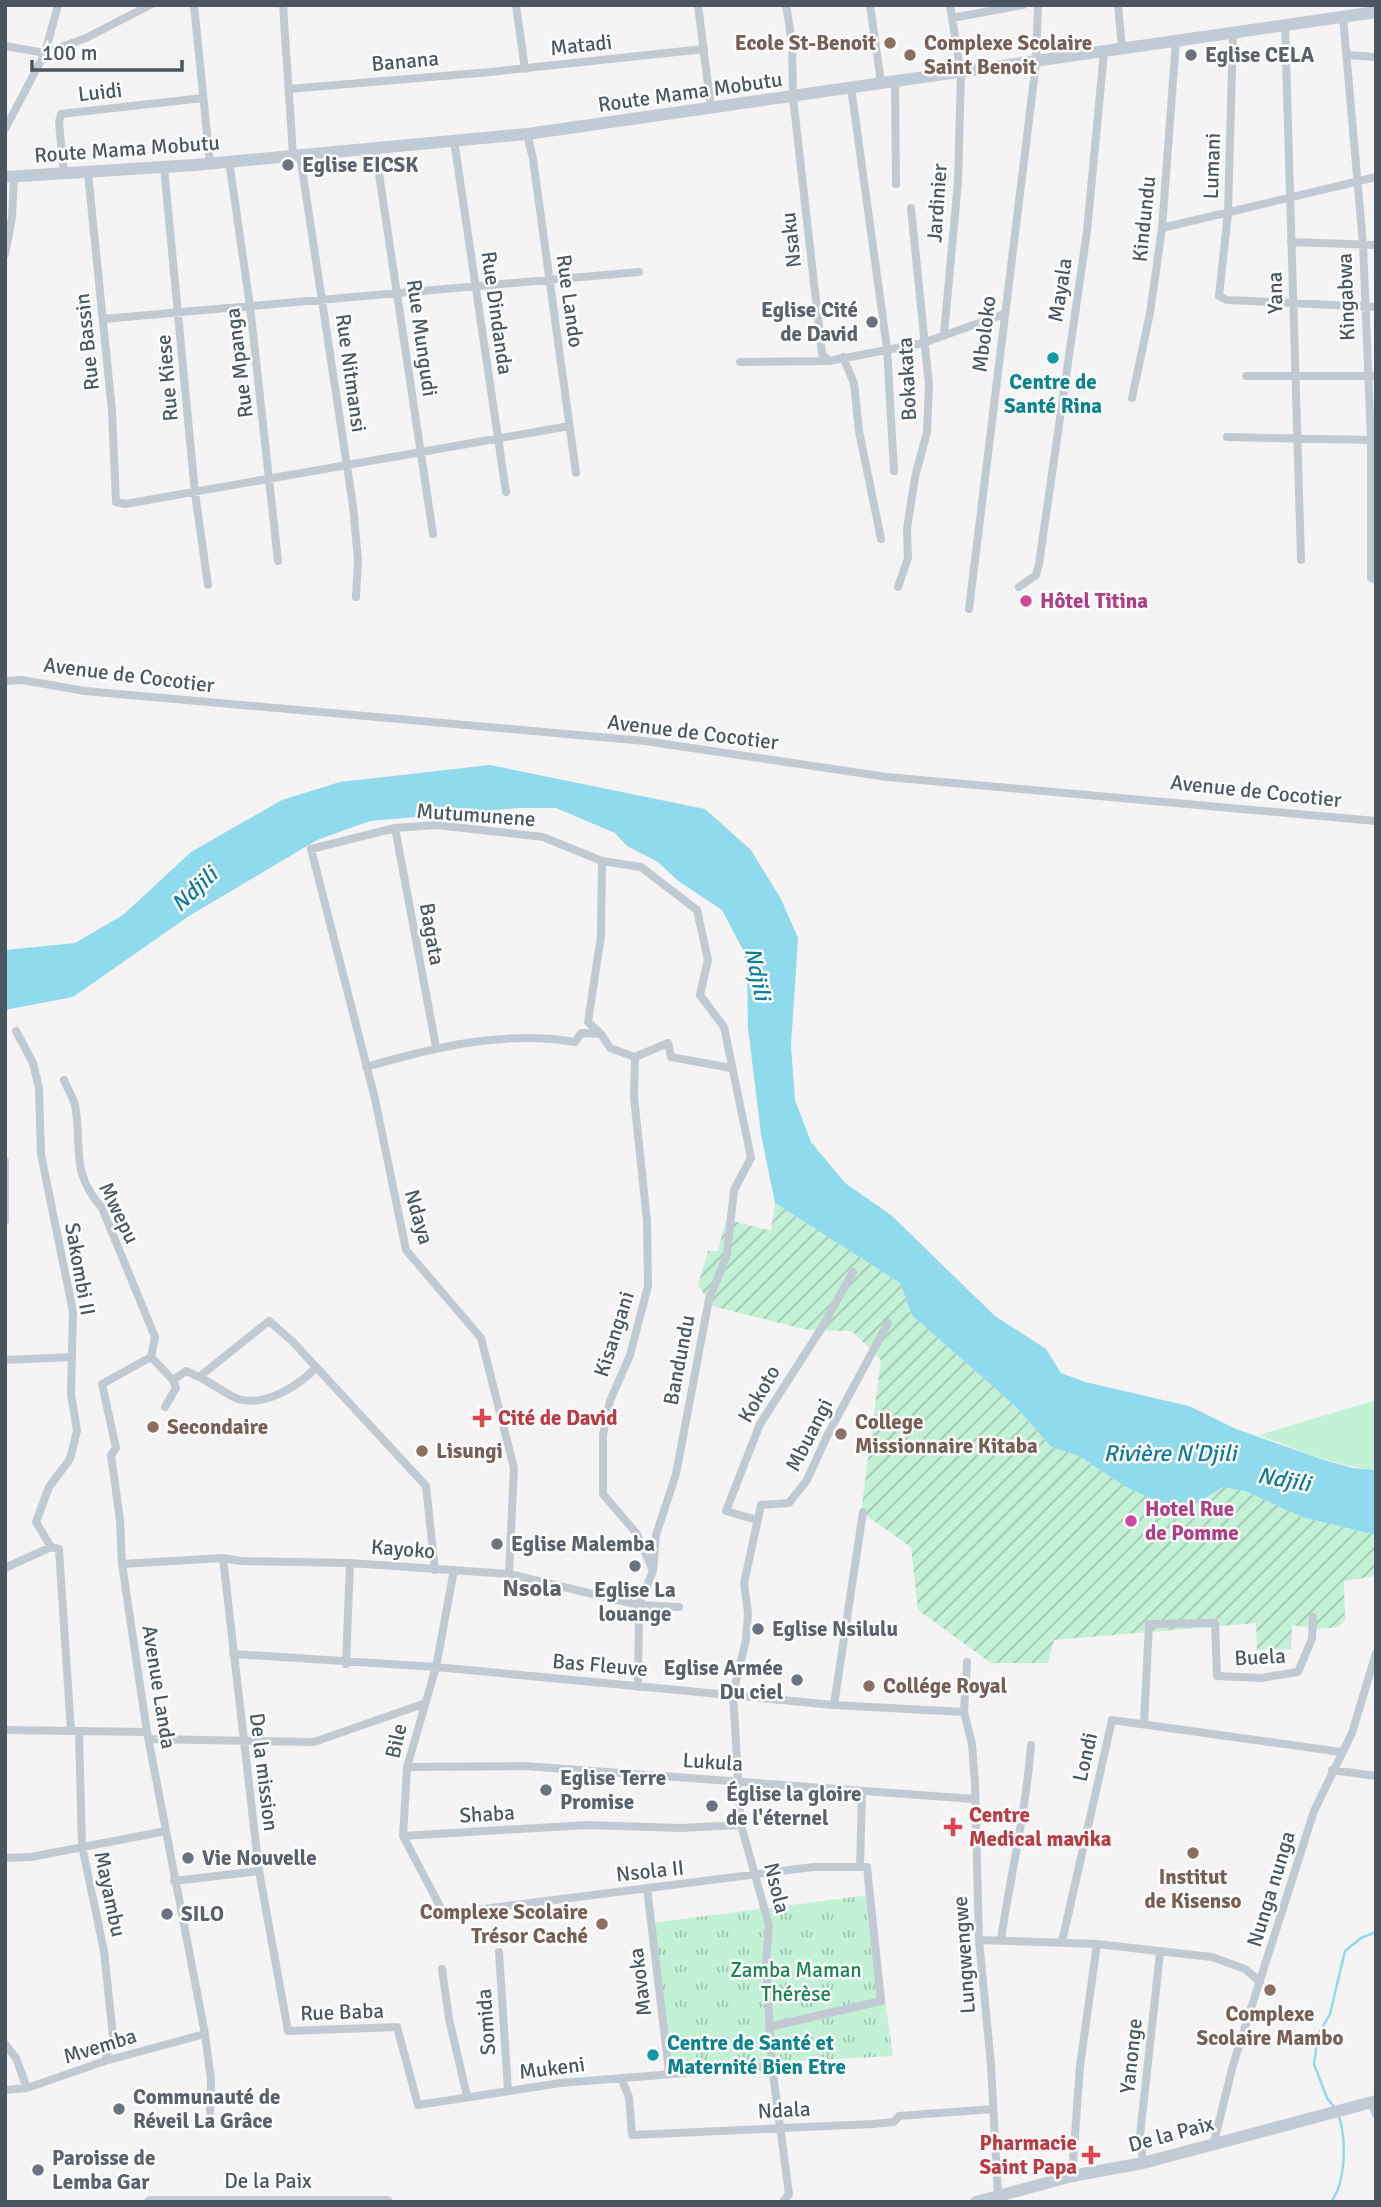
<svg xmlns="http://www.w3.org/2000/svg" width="1381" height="2207" viewBox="0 0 1381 2207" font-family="Signika,sans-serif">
<defs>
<pattern id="park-tufts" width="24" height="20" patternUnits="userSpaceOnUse" patternTransform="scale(1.75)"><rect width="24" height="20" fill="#c3f1d5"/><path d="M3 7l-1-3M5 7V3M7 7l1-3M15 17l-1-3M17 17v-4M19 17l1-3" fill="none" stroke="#a0c6b0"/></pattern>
<pattern id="garden-furrows" width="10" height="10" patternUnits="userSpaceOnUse" patternTransform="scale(1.75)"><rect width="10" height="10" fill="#c3f1d5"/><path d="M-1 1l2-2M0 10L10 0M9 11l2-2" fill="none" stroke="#a0c6b0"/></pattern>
</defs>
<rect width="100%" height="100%" fill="#f5f3f3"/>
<path fill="#c3f1d5" d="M1376,1400V1470C1335,1466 1298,1450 1259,1435Z"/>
<path fill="url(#park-tufts)" d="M870,1895L893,2056L669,2068L651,1923Z"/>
<path fill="url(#garden-furrows)" d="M775,1203L900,1283L912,1315L1017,1408L1051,1447L1079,1456L1124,1486L1158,1502L1190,1508L1223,1487L1245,1491L1302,1517L1376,1535V1576L1344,1581L1345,1619L1339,1627L1316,1629L1292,1625L1291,1649L1257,1650L1256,1623L1054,1640L1048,1663H991L918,1610L911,1547L861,1512L881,1360L852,1331L808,1330L712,1306L698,1285L708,1251H718L726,1219L771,1231Z"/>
<path fill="#90daee" d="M490,765L705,809L751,850L781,899L798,938L791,1046L795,1100L811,1142L845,1183L891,1215L995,1316L1046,1349L1061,1373L1085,1382L1189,1406L1236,1429L1324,1460L1353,1468L1376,1470V1535L1302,1517L1245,1491L1223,1487L1190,1508L1158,1502L1124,1486L1079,1456L1051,1447L1017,1408L912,1315L900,1283L775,1203L761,1134L748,1028L747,972L743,950L722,910L677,880L658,862L627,846L615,833L556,808H518L370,821L317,840L189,916L73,997L5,1010V950L75,943L123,915L191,852L282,800L340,782Z"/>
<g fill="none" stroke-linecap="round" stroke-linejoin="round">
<path stroke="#90daee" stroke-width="2.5" d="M1335,2108L1327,2098L1314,2064L1318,2035L1330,2014L1345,1951L1361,1938L1376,1932
M1331,2202C1346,2182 1347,2138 1338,2114"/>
<path stroke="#c1cad2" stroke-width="8" d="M194,5L210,163
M283,5L293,155
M516,5L525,69
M698,5L711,109
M786,5L792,42L793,97L822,354L829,361L923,343L1004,314
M870,5L881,83
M1118,5L1122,48
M1343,17L1363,244L1371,440V578L1376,580
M952,18L1023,5
M1285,26L1301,560
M1233,33L1228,213L1219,296L1227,300L1376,307
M5,46L45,53L86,38L150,5
M1347,55L1376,57
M895,82L896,184
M851,87L887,348L894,471
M289,89L490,72L704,49
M5,129L45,53L58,5
M527,134L533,159L576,473
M454,140L506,492
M375,147L433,534
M300,155L353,506L358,560L356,597
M229,161L250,306L278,561
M164,167L195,493L208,585
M88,173L112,411L116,502L125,504L569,426
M64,175L59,122L61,114L203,98
M1162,228L1376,177
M1291,242L1376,245
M5,254L12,218L14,176
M103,319L639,272
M944,334L958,182L961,74L950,5
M843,357L854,383L859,431L881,539
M740,362L829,361
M1246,376H1376
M1132,398L1150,313L1162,228L1176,41
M1227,437L1373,440
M898,587L908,558L907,529L915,477L927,432L929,385L911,208
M1019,587L1036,575L1039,564L1087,231L1104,52
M969,609L1036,63L1038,5
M5,681L22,680L85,691L645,741L887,777L1376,821
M395,828L436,1047
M16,1031L33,1063L39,1088L41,1154L73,1312L71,1394L77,1431L70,1459L49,1487L36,1522L51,1547
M601,1034L588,1022L601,936L602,861
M635,1057L634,1097L647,1221L648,1286L630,1355L610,1401L603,1435V1494L637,1534L653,1571L639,1605L638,1687
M366,1067C435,1047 504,1030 575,1042L581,1033L601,1034L610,1048L635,1057L668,1043L671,1057L731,1068
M64,1080C67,1088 73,1097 75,1105C83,1148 69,1170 102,1208L155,1337L151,1357
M5,1161V1221
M5,1360L72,1357
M199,1377C212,1383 225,1394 238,1399C265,1407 299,1386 316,1367
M173,1380L186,1371L199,1377L269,1321L292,1341L426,1486L435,1570
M165,1407L176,1388L173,1380L151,1357L102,1384L116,1448L111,1455L120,1520L122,1564L147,1732L205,2034L211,2080L210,2112
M757,1520L726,1511L760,1424L821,1329L853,1272
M223,1558L259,1871L288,2031L397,2027L418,2105L561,2083L772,2066
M122,1564L223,1558L241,1561L350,1563L509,1574L639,1605L679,1607
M5,1568L51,1547L59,1549L71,1731
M454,1570L436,1667L407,1767L403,1836L444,1914L813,1867H867L881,2001L769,2027
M509,1574L514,1468L481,1338L406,1250L375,1099L311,849L395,828L436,825L543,837L602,861L641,867L697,910L708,960L700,995L724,1027L751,1158L734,1190L727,1255L709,1299L676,1474L656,1535L653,1571
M233,1654L436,1667L834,1705L964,1712
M967,1662L964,1712L972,1744L975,1783L979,1940L991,2065L998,2195
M346,1664L350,1563
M834,1705L863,1512
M1144,1723L1149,1624L1215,1623L1217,1676L1261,1678L1298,1672L1312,1639L1313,1617
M5,1730L147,1732
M79,1731L82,1846L104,1951L113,2036L105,2061
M149,1739L314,1742L423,1704
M407,1767L525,1766L974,1799
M1332,1770L1376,1776
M403,1836L587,1825L681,1828L741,1825
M5,1858L31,1857L166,1831
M860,1867L862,1791
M174,1881L259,1871
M647,1888L669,2072
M1001,1939C1011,1874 1026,1810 1031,1745
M979,1940L1097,1944L1212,1957L1245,1969L1260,1982
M1062,1942L1112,1720L1341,1752
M499,1952L508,2091
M442,1969L449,2019L467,2096
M5,2044L16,2058L27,2088
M621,2078L629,2097L632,2135L873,2124L894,2122L899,2116L993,2109
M5,2090L27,2088L105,2061L205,2034
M1371,2102L1376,2114
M1214,2142L1233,2065L1314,1811L1352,1733L1376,1653
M1143,2163L1140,2135L1160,1953
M1072,2176L1080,2066L1097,1944
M783,2202L789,2194L772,2066L766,1964L769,1925L741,1825L733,1694L746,1640L748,1613L744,1583L761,1505L789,1503L807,1480L828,1434L888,1323"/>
<path stroke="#c1cbd6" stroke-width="12" d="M5,177L194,165L527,134L1376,12
M150,2202H387
M976,2202L1072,2176L1143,2163L1376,2101"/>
</g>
<g fill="#8d6e63" stroke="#fff" stroke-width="2.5">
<circle cx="890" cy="43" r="7"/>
<circle cx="910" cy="55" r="7"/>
<circle cx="153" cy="1427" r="7"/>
<circle cx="841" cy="1434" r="7"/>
<circle cx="422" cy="1451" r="7"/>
<circle cx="869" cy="1686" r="7"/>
<circle cx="1193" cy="1853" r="7"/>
<circle cx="602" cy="1924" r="7"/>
<circle cx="1270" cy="1990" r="7"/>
</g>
<g fill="#6b7280" stroke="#fff" stroke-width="2.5">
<circle cx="1191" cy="55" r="7"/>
<circle cx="288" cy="165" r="7"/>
<circle cx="872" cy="322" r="7"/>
<circle cx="497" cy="1544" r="7"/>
<circle cx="635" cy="1566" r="7"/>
<circle cx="758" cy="1629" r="7"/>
<circle cx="797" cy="1680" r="7"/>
<circle cx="546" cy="1790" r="7"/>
<circle cx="712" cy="1806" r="7"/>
<circle cx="188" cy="1858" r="7"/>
<circle cx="167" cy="1914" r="7"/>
<circle cx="119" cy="2109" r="7"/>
<circle cx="38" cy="2170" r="7"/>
</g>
<g fill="#0f9aa8" stroke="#fff" stroke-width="2.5">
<circle cx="1053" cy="358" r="7"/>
<circle cx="653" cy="2055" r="7"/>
</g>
<g fill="#d1479c" stroke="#fff" stroke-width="2.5">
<circle cx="1026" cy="601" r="7"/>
<circle cx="1131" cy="1521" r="7"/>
</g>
<g fill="#e0444e" stroke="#fff" stroke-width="2.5">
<path d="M478.5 1407.5h7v7h7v7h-7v7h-7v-7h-7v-7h7z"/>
<path d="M949.5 1816.5h7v7h7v7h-7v7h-7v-7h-7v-7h7z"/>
<path d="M1087.5 2144.5h7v7h7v7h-7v7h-7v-7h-7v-7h7z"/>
</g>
<g text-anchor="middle" stroke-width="5" stroke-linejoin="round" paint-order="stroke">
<g font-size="21" font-weight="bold" fill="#785e54" stroke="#fff" text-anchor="start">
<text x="876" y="50" text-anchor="end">Ecole St-Benoit</text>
<text x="924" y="50">Complexe Scolaire<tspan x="924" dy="24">Saint Benoit</tspan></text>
<text x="855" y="1429">College<tspan x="855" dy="24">Missionnaire Kitaba</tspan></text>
<text x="167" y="1434">Secondaire</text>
<text x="436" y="1458">Lisungi</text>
<text x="883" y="1693">Collége Royal</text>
<text x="1193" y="1884" text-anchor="middle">Institut<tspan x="1193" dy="24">de Kisenso</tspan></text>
<text x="588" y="1919" text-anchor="end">Complexe Scolaire<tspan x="588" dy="24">Trésor Caché</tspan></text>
<text x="1270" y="2021" text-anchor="middle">Complexe<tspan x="1270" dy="24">Scolaire Mambo</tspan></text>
</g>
<g font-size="21" fill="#4a5661" stroke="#fff">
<text transform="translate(581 45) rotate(-6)" y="7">Matadi</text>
<text transform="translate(405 61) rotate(-5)" y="7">Banana</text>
<text transform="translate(100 92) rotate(-6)" y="7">Luidi</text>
<text transform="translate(690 92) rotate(-8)" y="7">Route Mama Mobutu</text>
<text transform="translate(127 149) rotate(-4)" y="7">Route Mama Mobutu</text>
<text transform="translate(1212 166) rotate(-88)" y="7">Lumani</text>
<text transform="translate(937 203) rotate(-86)" y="7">Jardinier</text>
<text transform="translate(1144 219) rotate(-84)" y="7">Kindundu</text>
<text transform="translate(791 240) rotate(-96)" y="7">Nsaku</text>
<text transform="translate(1060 290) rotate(-81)" y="7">Mayala</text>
<text transform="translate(1275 293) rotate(-91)" y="7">Yana</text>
<text transform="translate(1346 297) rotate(-92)" y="7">Kingabwa</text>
<text transform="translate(570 301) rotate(82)" y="7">Rue Lando</text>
<text transform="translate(497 313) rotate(82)" y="7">Rue Dindanda</text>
<text transform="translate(984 334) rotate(-83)" y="7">Mboloko</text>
<text transform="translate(422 338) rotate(82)" y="7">Rue Mungudi</text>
<text transform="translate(87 342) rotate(-96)" y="7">Rue Bassin</text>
<text transform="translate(239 363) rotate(-97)" y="7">Rue Mpanga</text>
<text transform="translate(351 373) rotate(82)" y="7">Rue Nitmansi</text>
<text transform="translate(167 378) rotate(-95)" y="7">Rue Kiese</text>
<text transform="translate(907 379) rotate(-93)" y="7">Bokakata</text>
<text transform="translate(129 675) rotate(7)" y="7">Avenue de Cocotier</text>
<text transform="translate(693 732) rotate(7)" y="7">Avenue de Cocotier</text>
<text transform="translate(1256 791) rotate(6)" y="7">Avenue de Cocotier</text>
<text transform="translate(476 815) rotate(4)" y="7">Mutumunene</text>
<text transform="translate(432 934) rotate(80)" y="7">Bagata</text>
<text transform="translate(119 1213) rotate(64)" y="7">Mwepu</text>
<text transform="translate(419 1217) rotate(74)" y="7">Ndaya</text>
<text transform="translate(80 1269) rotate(80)" y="7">Sakombi II</text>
<text transform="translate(614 1334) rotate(-72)" y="7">Kisangani</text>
<text transform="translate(679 1360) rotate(-79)" y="7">Bandundu</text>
<text transform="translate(759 1394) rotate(-60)" y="7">Kokoto</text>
<text transform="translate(809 1435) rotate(-63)" y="7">Mbuangi</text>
<text transform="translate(403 1549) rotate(4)" y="7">Kayoko</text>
<text transform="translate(1260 1657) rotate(-3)" y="7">Buela</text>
<text transform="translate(600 1665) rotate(5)" y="7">Bas Fleuve</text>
<text transform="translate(159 1687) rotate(81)" y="7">Avenue Landa</text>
<text transform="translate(396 1741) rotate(-77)" y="7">Bile</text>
<text transform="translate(1085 1757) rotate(-77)" y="7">Londi</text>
<text transform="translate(713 1762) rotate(4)" y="7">Lukula</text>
<text transform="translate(264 1772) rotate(83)" y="7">De la mission</text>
<text transform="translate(487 1814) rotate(-3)" y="7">Shaba</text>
<text transform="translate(650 1871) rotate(-6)" y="7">Nsola II</text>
<text transform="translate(777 1888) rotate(76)" y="7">Nsola</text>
<text transform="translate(1271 1889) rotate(-73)" y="7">Nunga nunga</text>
<text transform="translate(110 1894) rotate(78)" y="7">Mayambu</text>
<text transform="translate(964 1955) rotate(-94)" y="7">Lungwengwe</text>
<text transform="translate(640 1982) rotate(-97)" y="7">Mavoka</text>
<text transform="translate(342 2012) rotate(-2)" y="7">Rue Baba</text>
<text transform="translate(486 2022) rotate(-94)" y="7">Somida</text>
<text transform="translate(100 2046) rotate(-17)" y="7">Mvemba</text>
<text transform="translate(1131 2056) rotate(-84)" y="7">Yanonge</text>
<text transform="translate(552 2068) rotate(-7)" y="7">Mukeni</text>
<text transform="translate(784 2110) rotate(-3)" y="7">Ndala</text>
<text transform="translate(1171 2134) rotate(-15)" y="7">De la Paix</text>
<text x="268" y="2188">De la Paix</text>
</g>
<g font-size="21" font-weight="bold" fill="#5b616d" stroke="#fff" text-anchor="start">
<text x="1205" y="62">Eglise CELA</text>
<text x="302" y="172">Eglise EICSK</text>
<text x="858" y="317" text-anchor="end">Eglise Cité<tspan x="858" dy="24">de David</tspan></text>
<text x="511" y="1551">Eglise Malemba</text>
<text x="635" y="1597" text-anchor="middle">Eglise La<tspan x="635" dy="24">louange</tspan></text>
<text x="772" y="1636">Eglise Nsilulu</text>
<text x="783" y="1675" text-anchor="end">Eglise Armée<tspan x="783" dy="24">Du ciel</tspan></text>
<text x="560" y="1785">Eglise Terre<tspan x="560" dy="24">Promise</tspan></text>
<text x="726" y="1801">Église la gloire<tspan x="726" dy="24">de l'éternel</tspan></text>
<text x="202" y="1865">Vie Nouvelle</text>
<text x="181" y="1921">SILO</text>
<text x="133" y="2104">Communauté de<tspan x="133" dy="24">Réveil La Grâce</tspan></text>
<text x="52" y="2165">Paroisse de<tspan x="52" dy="24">Lemba Gar</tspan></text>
</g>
<g font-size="21" font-weight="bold" fill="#0d838f" stroke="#fff">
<text x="1053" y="389">Centre de<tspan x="1053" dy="24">Santé Rina</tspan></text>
<text x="667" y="2050" text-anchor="start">Centre de Santé et<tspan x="667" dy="24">Maternité Bien Etre</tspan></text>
</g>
<g font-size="21" font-weight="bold" fill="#b23c85" stroke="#fff" text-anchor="start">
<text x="1040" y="608">Hôtel Titina</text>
<text x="1145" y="1516">Hotel Rue<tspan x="1145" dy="24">de Pomme</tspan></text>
</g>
<g font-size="21" font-weight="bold" fill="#be3a42" stroke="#fff" text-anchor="start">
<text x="498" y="1425">Cité de David</text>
<text x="969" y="1822">Centre<tspan x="969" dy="24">Medical mavika</tspan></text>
<text x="1077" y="2150" text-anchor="end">Pharmacie<tspan x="1077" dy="24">Saint Papa</tspan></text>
</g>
<g font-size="21" fill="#17864f" stroke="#fff">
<text x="796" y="1977">Zamba Maman<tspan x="796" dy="24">Thérèse</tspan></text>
</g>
<g font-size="23" font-style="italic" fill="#0c7c9b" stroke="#fff">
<text transform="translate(194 889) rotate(-43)" y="8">Ndjili</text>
<text transform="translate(758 974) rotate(78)" y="8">Ndjili</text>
<text x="1170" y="1461">Rivière N'Djili</text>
<text transform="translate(1284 1479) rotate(10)" y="8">Ndjili</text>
</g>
<g font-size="24" font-weight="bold" fill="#5f6368" stroke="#fff">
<text x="532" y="1596">Nsola</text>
</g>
</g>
<rect width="1381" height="2207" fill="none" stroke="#4a5661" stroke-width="14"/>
<path d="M32 60v10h150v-10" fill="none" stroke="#4a5661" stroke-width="3.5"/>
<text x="42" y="60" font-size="21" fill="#4a5661" stroke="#ffffff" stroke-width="5" paint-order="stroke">100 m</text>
</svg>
